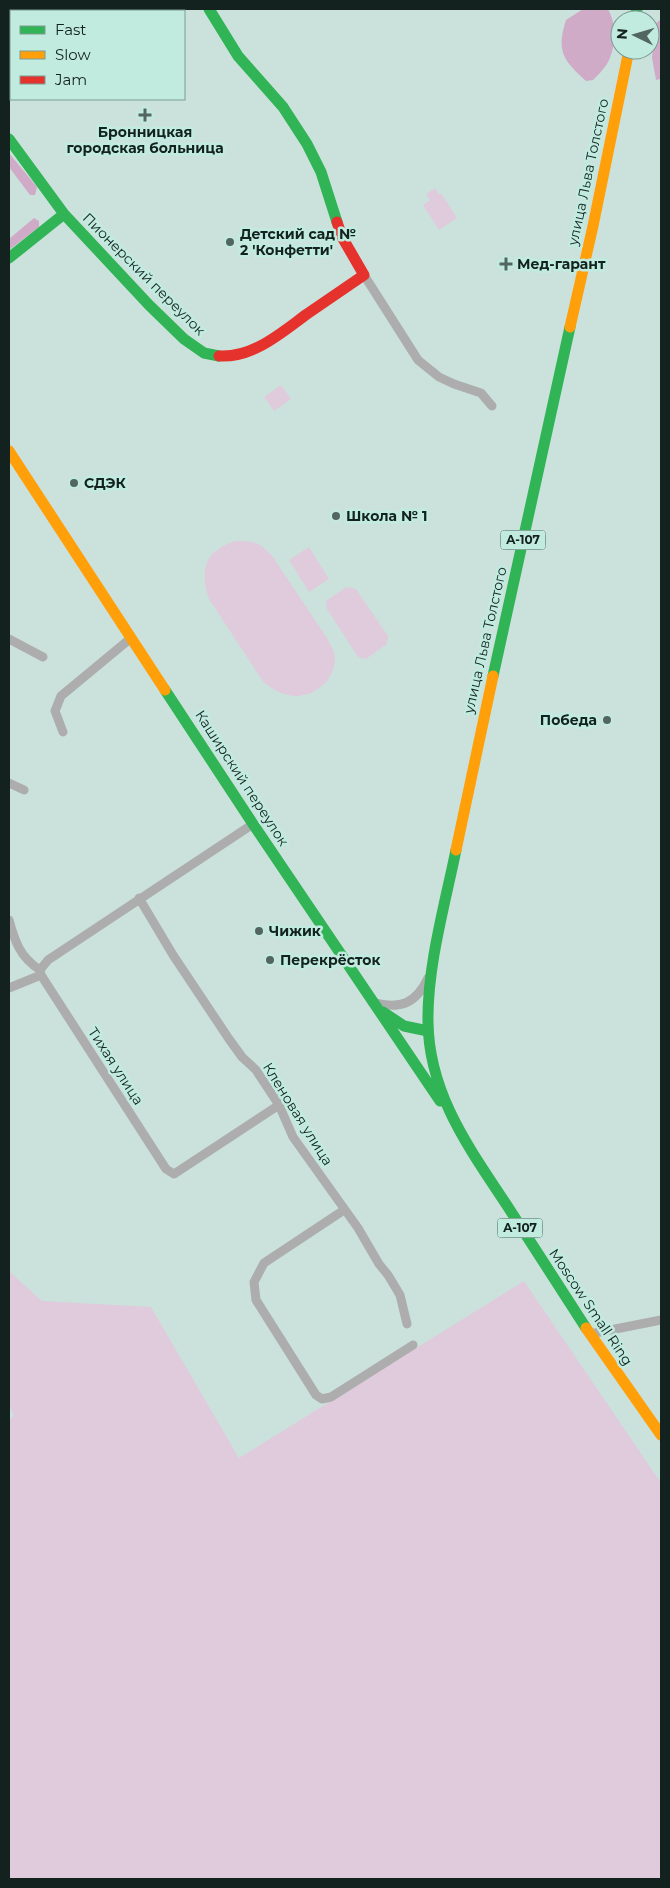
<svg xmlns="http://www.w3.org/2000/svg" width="670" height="1888" viewBox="0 0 670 1888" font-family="Montserrat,sans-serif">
<rect width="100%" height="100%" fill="#cbe2dc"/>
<path fill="#dfcbdc" d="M435,188L439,195L441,193L457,218L439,230L423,205L430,200L426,194Z
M281,385L291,399L274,411L264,397Z
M235,541C254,541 260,542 273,557L327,638C329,642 332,647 334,652C340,678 313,701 288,695C279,693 272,688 264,683L209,599C199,570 205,551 235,541Z
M309,547L329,579L309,592L289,560Z
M346,587L356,589L388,636L387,644L366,659L358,657L327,609L326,601Z
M9,1271L42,1301L151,1307L239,1458L524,1281L661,1483V1879H9V1420L14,1416L9,1405Z"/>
<path fill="#cfabc8" d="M583,9H608C617,25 616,48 607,64C603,70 598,75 593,80L586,81C563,60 556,51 566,20Z
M661,19V79L656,80L652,58L655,24Z
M9,153L37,187L35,195H30L9,167Z
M34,218L39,221V227L9,250V239Z"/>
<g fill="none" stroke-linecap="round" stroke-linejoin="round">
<path stroke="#adadae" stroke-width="9" d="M364,275L418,360L439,377L454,384L481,393L492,406
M9,639L43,657
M63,732L55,711L61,696L131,638
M9,783L24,790
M139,898L173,955L229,1039L242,1057L256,1070L279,1105L293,1137L358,1228L379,1264L388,1275L400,1295L407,1324
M9,920C15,942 20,957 40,970
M40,970L41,975L166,1169L174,1174L279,1105
M40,970L48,960L253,824
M9,988L41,975
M372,1002C400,1010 416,1004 428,978
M344,1210L264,1263L254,1282L256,1300L316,1395L322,1399L331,1397L413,1345
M590,1334L661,1320"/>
<path stroke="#30b455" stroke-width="11" d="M209,9L238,56L283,107L307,144L321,172L337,222
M635,20L637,9
M9,139L64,214L149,305L184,339L204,353L219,356
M9,258L64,214
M493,676L570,327
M165,690L253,824L440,1101
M456,850C445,904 427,967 428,1022C429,1095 470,1149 508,1207C534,1247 560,1288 586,1328
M383,1012L404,1026L428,1031"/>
<path stroke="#ff9f0a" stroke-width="11" d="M570,327L593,226L629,50
M9,451L165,690
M456,850L493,676
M586,1328L661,1435"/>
<path stroke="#e5322d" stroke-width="11" d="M219,356C253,358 281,333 307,314C326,301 345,288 364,275L342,237L337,222"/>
</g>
<g fill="#536560" stroke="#c2ebe0" stroke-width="2">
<path d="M142.5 107.5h5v5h5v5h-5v5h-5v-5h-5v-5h5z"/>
<circle cx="230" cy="242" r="5"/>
<path d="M503.5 256.5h5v5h5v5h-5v5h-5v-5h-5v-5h5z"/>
<circle cx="74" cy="483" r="5"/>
<circle cx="336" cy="516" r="5"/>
<circle cx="607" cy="720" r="5"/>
<circle cx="259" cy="931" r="5"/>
<circle cx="270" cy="960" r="5"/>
</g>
<g text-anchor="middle" stroke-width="5" stroke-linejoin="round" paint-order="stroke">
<g fill="#c2ebe0" stroke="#485e58" stroke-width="1">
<rect x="500.5" y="530.5" width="45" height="19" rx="4"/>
<rect x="497.5" y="1218.5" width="45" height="19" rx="4"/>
</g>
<g font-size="12" font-weight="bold" fill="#13221e">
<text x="523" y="544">А-107</text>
<text x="520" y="1232">А-107</text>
</g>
<g font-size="14" font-weight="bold" fill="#13221e" stroke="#c2ebe0" text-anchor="start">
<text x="145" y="137" text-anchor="middle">Бронницкая<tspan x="145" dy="16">городская больница</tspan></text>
<text x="240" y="239">Детский сад №<tspan x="240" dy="16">2 'Конфетти'</tspan></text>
<text x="517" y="269">Мед-гарант</text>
<text x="84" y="488">СДЭК</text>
<text x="346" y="521">Школа № 1</text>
<text x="597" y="725" text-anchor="end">Победа</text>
<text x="269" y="936">Чижик</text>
<text x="280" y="965">Перекрёсток</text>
</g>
<g font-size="14" fill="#13221e" stroke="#c2ebe0">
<text transform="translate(588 172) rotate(-78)" y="5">улица Льва Толстого</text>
<text transform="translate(144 274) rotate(45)" y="5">Пионерский переулок</text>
<text transform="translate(485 640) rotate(-77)" y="5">улица Льва Толстого</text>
<text transform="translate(242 778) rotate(57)" y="5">Каширский переулок</text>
<text transform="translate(116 1066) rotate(57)" y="5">Тихая улица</text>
<text transform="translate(298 1114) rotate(58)" y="5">Кленовая улица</text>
<text transform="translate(591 1307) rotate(56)" y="5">Moscow Small Ring</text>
</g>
</g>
<rect width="670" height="1888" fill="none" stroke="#13221e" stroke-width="20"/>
<rect x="10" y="10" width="175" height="90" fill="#c2ebe0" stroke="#7c9b92"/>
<rect x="20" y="26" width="25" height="8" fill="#30b455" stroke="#7c9b92"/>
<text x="55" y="35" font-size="15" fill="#13221e">Fast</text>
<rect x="20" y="51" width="25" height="8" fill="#ff9f0a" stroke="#7c9b92"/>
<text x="55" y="60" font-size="15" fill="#13221e">Slow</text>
<rect x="20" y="76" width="25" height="8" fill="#e5322d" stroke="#7c9b92"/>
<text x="55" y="85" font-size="15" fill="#13221e">Jam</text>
<g transform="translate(635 35) rotate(275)"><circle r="24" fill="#c2ebe0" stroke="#7c9b92"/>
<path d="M0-4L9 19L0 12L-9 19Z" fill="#536560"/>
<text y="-8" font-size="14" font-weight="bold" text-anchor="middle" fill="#13221e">N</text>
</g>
</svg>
